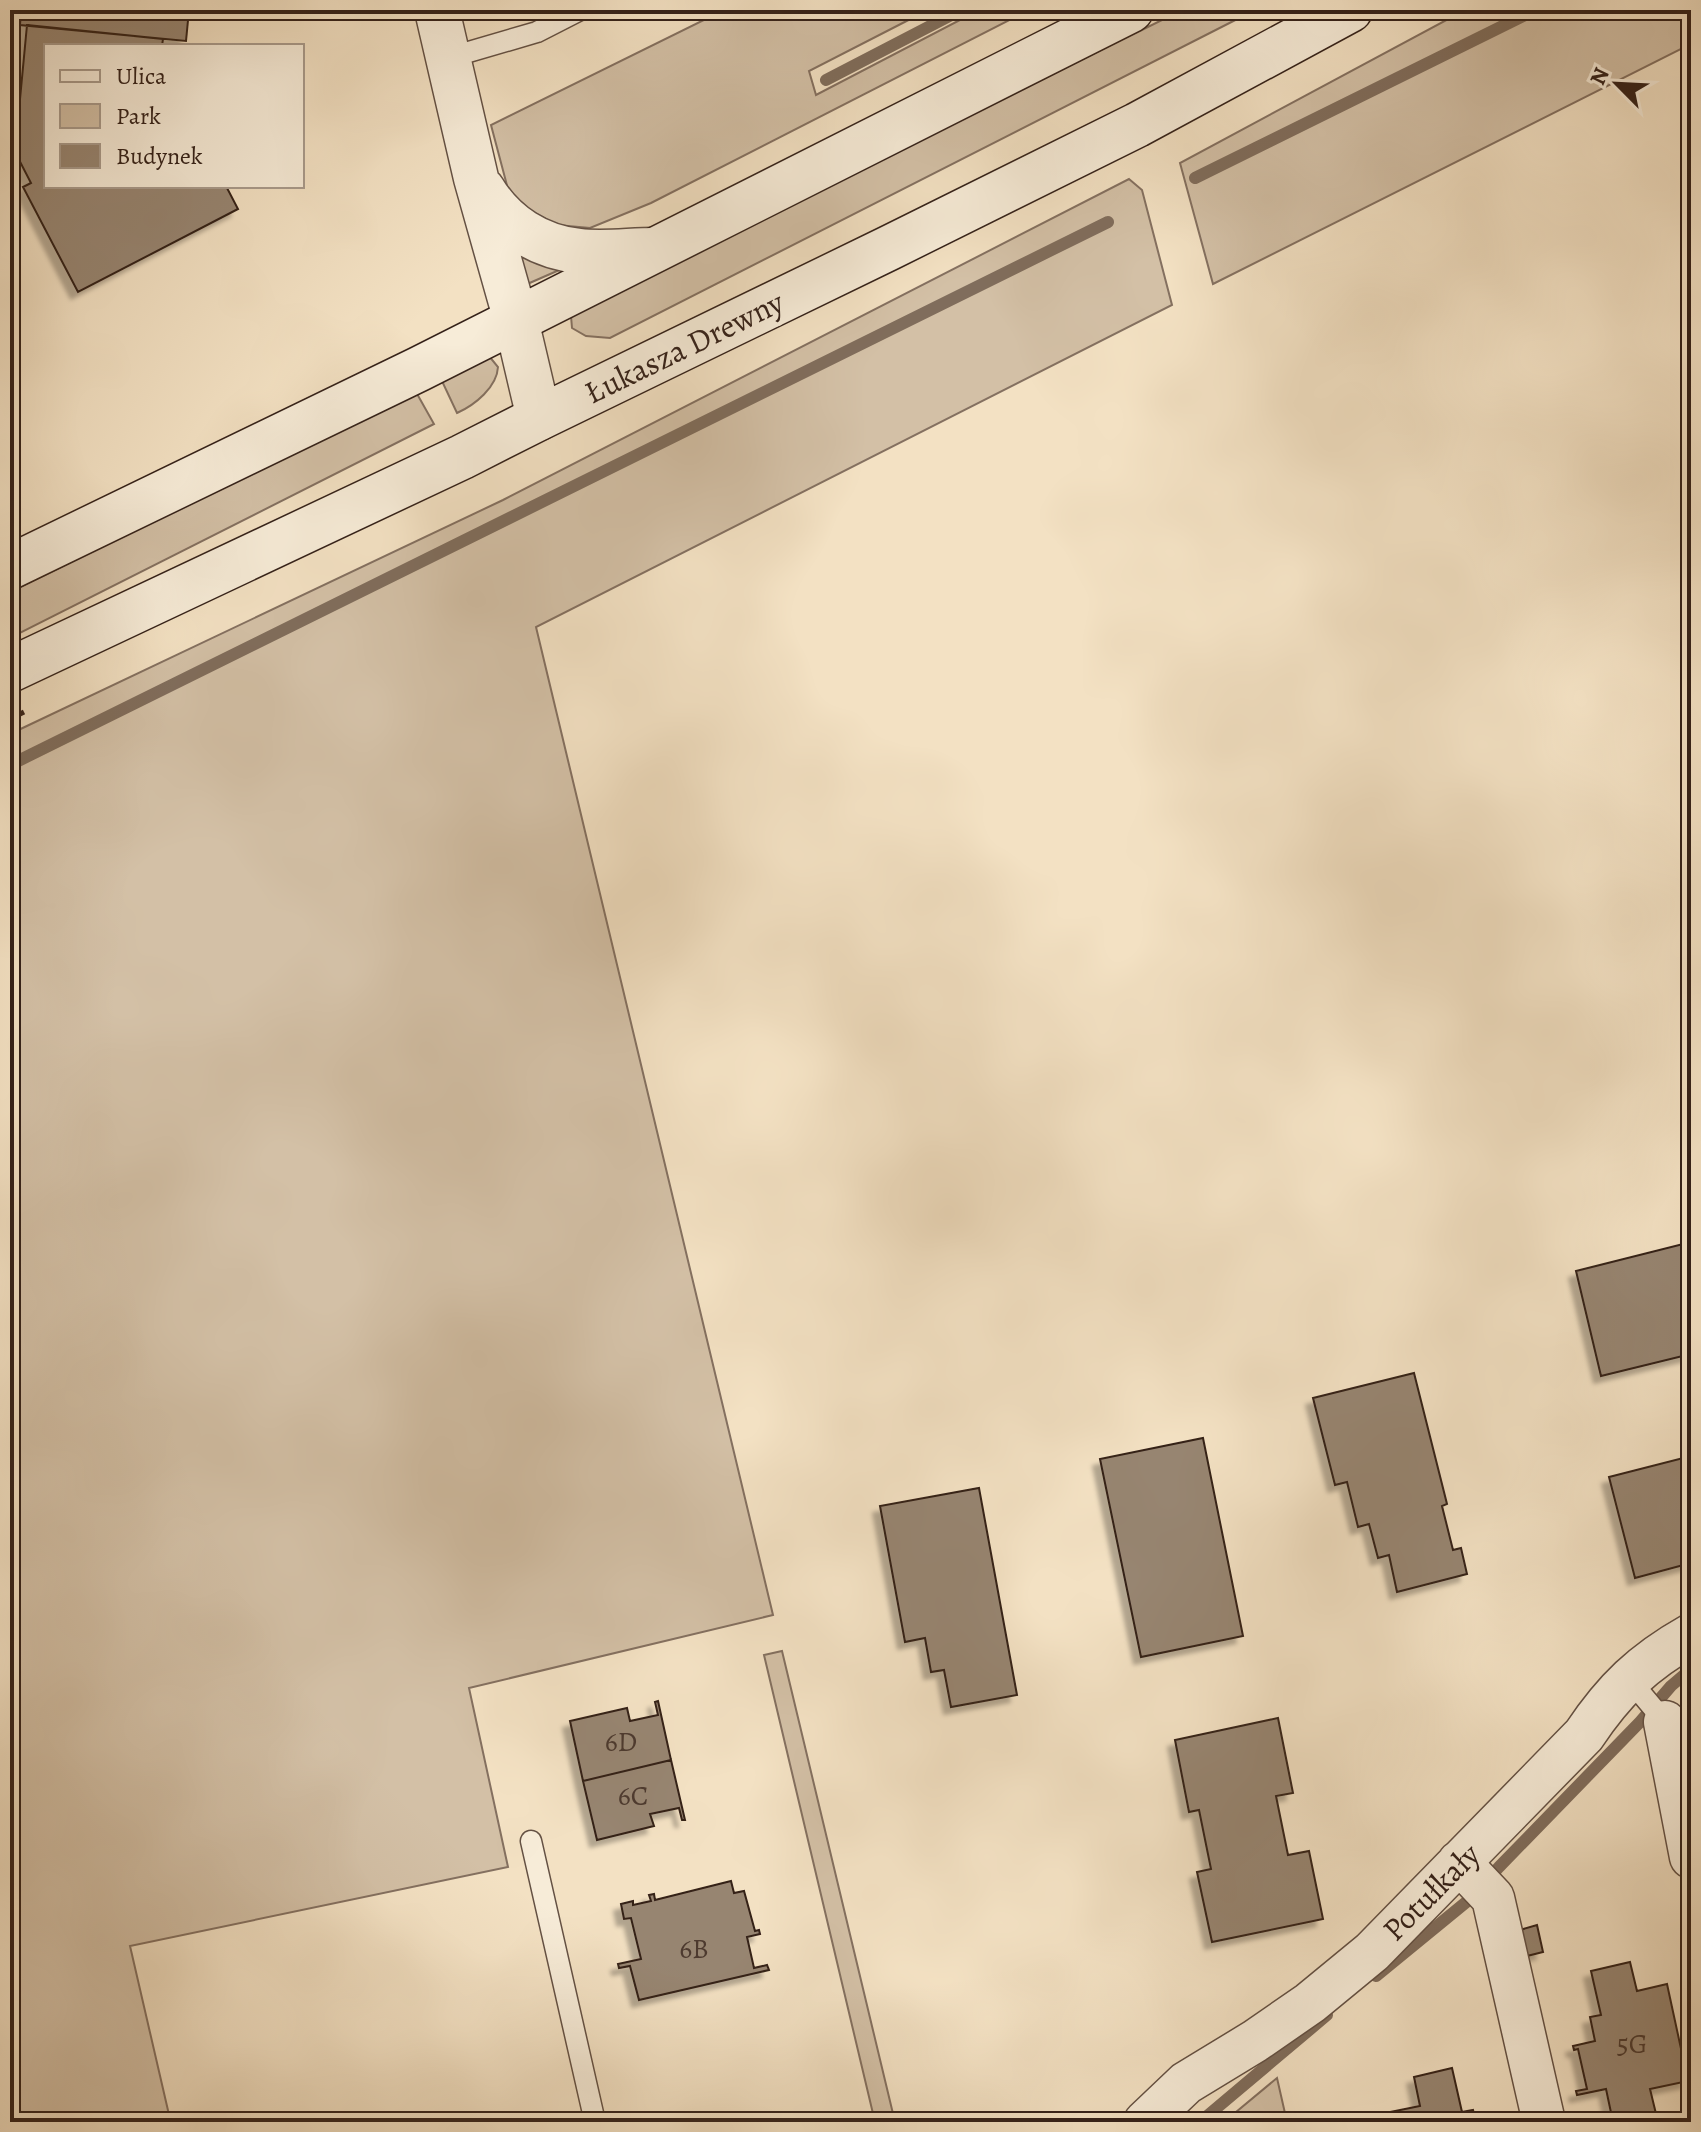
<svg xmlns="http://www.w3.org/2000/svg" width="1701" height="2132" viewBox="0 0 1701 2132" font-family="Alegreya,serif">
<defs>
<filter id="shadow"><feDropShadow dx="-7" dy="7" stdDeviation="2" flood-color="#0004"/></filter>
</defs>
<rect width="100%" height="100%" fill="#f3e1c3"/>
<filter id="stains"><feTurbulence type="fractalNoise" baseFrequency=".0025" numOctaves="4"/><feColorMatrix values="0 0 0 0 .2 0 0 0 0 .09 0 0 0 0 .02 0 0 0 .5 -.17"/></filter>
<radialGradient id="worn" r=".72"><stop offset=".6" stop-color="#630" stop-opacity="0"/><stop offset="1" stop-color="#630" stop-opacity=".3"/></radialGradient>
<path fill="#d3c0a6" stroke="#847060" stroke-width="2" d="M724,10H928L809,71L816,95L979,10H1029L651,203L590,228L557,225L527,209L509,193L491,125Z
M1182,10H1255L610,338L586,336L572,328L571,316L585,307Z
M1465,10H1691V44L1213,284L1180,163Z
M1129,179L1142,190L1172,305L536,627L773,1615L469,1688L508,1867L130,1946L170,2119L157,2122H10V734L503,500Z
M514,244L580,261L525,285Z
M489,356L498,367C497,387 475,405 457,413L441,379Z
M416,392L434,424L10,638V592Z
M782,1651L895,2122H875L764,1655Z
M1277,2078L1287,2122H1224Z"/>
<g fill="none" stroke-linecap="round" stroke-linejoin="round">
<path stroke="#806d5c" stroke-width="12" d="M826,80L961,10
M1195,178L1535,10
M10,765L1108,222
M1376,1976L1470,1899L1499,1867L1640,1722L1671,1686L1691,1669
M1200,2122L1327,2015"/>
</g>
<path fill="#978571" stroke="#342119" stroke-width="2" filter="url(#shadow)" d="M21,10H189L186,41L20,25Z
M27,25L163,39L162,46H46V186H226L238,209L78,292L23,187L31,183L15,152Z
M1691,1242V1354L1601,1376L1576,1271Z
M1414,1373L1447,1504L1442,1506L1453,1550L1461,1548L1467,1574L1397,1592L1389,1555L1378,1558L1369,1524L1358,1527L1347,1482L1335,1485L1313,1398Z
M1203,1438L1243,1636L1141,1657L1100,1459Z
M1691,1456V1563L1635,1578L1609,1477Z
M979,1488L1017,1695L951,1707L944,1670L931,1672L925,1638L905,1642L880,1506Z
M658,1701L671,1760L583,1781L570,1721L627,1708L630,1721L658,1715L655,1702Z
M1278,1718L1293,1793L1276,1796L1288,1855L1309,1851L1323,1919L1212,1942L1197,1872L1211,1869L1199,1810L1189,1812L1175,1740Z
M671,1760L685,1820H682L679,1808L650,1814L654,1826L597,1840L583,1781Z
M731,1881L734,1893L744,1891L755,1931L759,1930L760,1934L747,1937L754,1968L767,1965L769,1970L639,2000L630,1966L619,1968L618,1964L641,1959L631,1918L624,1919L621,1904L633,1901V1905L651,1901L649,1895L654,1894L655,1900Z
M1537,1925L1543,1952L1527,1956L1520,1930Z
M1630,1962L1637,1991L1667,1984L1688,2081L1650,2089L1658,2122H1613L1606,2089L1577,2095L1576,2091L1587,2089L1578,2049L1574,2050L1573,2046L1595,2041L1590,2017L1601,2015L1591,1971Z
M1452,2068L1462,2112L1473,2110L1476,2122H1392L1390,2112L1420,2106L1414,2077Z"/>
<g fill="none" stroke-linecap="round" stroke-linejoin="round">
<defs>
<path id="service" d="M448,58L537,32L580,10
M1629,1679L1665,1722
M531,1841L595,2122"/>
<path id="minor" d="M1665,1722L1691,1857
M1459,1862L1493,1898L1544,2122
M1145,2122L1186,2083L1255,2041L1310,2003L1372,1952L1584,1735C1614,1690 1643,1662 1691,1635"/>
<path id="tertiary" d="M437,10L476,178L516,320L539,418
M483,190C504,225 539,247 579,251C604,254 630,250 654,250"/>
<path id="secondary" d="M10,567L419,369L1131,10
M10,670L462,457L539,418L889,248L1137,125L1350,10"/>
</defs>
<use href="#service" stroke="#645144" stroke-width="23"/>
<use href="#minor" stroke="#645144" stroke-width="45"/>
<use href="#tertiary" stroke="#645144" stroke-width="47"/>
<use href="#secondary" stroke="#342119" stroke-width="47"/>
<path stroke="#342119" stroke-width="5" stroke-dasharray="6 4" stroke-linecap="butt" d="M10,719L24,712"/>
<use href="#service" stroke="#f7ecd8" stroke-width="20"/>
<use href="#minor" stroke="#f7ecd8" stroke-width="42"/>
<use href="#tertiary" stroke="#f7ecd8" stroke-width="44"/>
<use href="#secondary" stroke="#f7ecd8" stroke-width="44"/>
</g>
<g text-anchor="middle" stroke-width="8" stroke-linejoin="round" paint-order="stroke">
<g font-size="28" fill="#4d3a2f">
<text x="621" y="1751">6D</text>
<text x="633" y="1805">6C</text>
<text x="694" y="1958">6B</text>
<text x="1632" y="2053">5G</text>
</g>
<g font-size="32" fill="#342119" stroke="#f7ecd8">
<text transform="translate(684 347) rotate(-26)" y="11">Łukasza Drewny</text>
<text transform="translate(1431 1892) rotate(-45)" y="11">Potułkały</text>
</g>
</g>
<rect width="1701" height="2132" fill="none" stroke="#f3e1c3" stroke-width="40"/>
<rect x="12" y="12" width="1677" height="2108" fill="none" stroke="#342119" stroke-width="4"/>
<rect x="20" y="20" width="1661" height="2092" fill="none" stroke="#342119" stroke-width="2"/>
<rect x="44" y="44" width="260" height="144" fill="#f7ecd8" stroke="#a99b8c" stroke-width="2"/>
<rect x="60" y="70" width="40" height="12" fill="#f7ecd8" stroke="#a99b8c" stroke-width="2"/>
<text x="116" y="84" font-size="24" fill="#342119">Ulica</text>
<rect x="60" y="104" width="40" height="24" fill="#d3c0a6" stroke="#a99b8c" stroke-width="2"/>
<text x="116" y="124" font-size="24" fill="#342119">Park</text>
<rect x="60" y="144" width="40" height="24" fill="#978571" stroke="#a99b8c" stroke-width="2"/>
<text x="116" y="164" font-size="24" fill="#342119">Budynek</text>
<g transform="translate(1617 84) rotate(294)" stroke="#f7ecd8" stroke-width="6" paint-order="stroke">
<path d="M0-6L14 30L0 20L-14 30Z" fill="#342119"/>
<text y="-12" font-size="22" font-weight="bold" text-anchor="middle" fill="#342119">N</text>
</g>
<rect width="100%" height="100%" filter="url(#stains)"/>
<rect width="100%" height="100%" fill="url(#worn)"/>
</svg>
